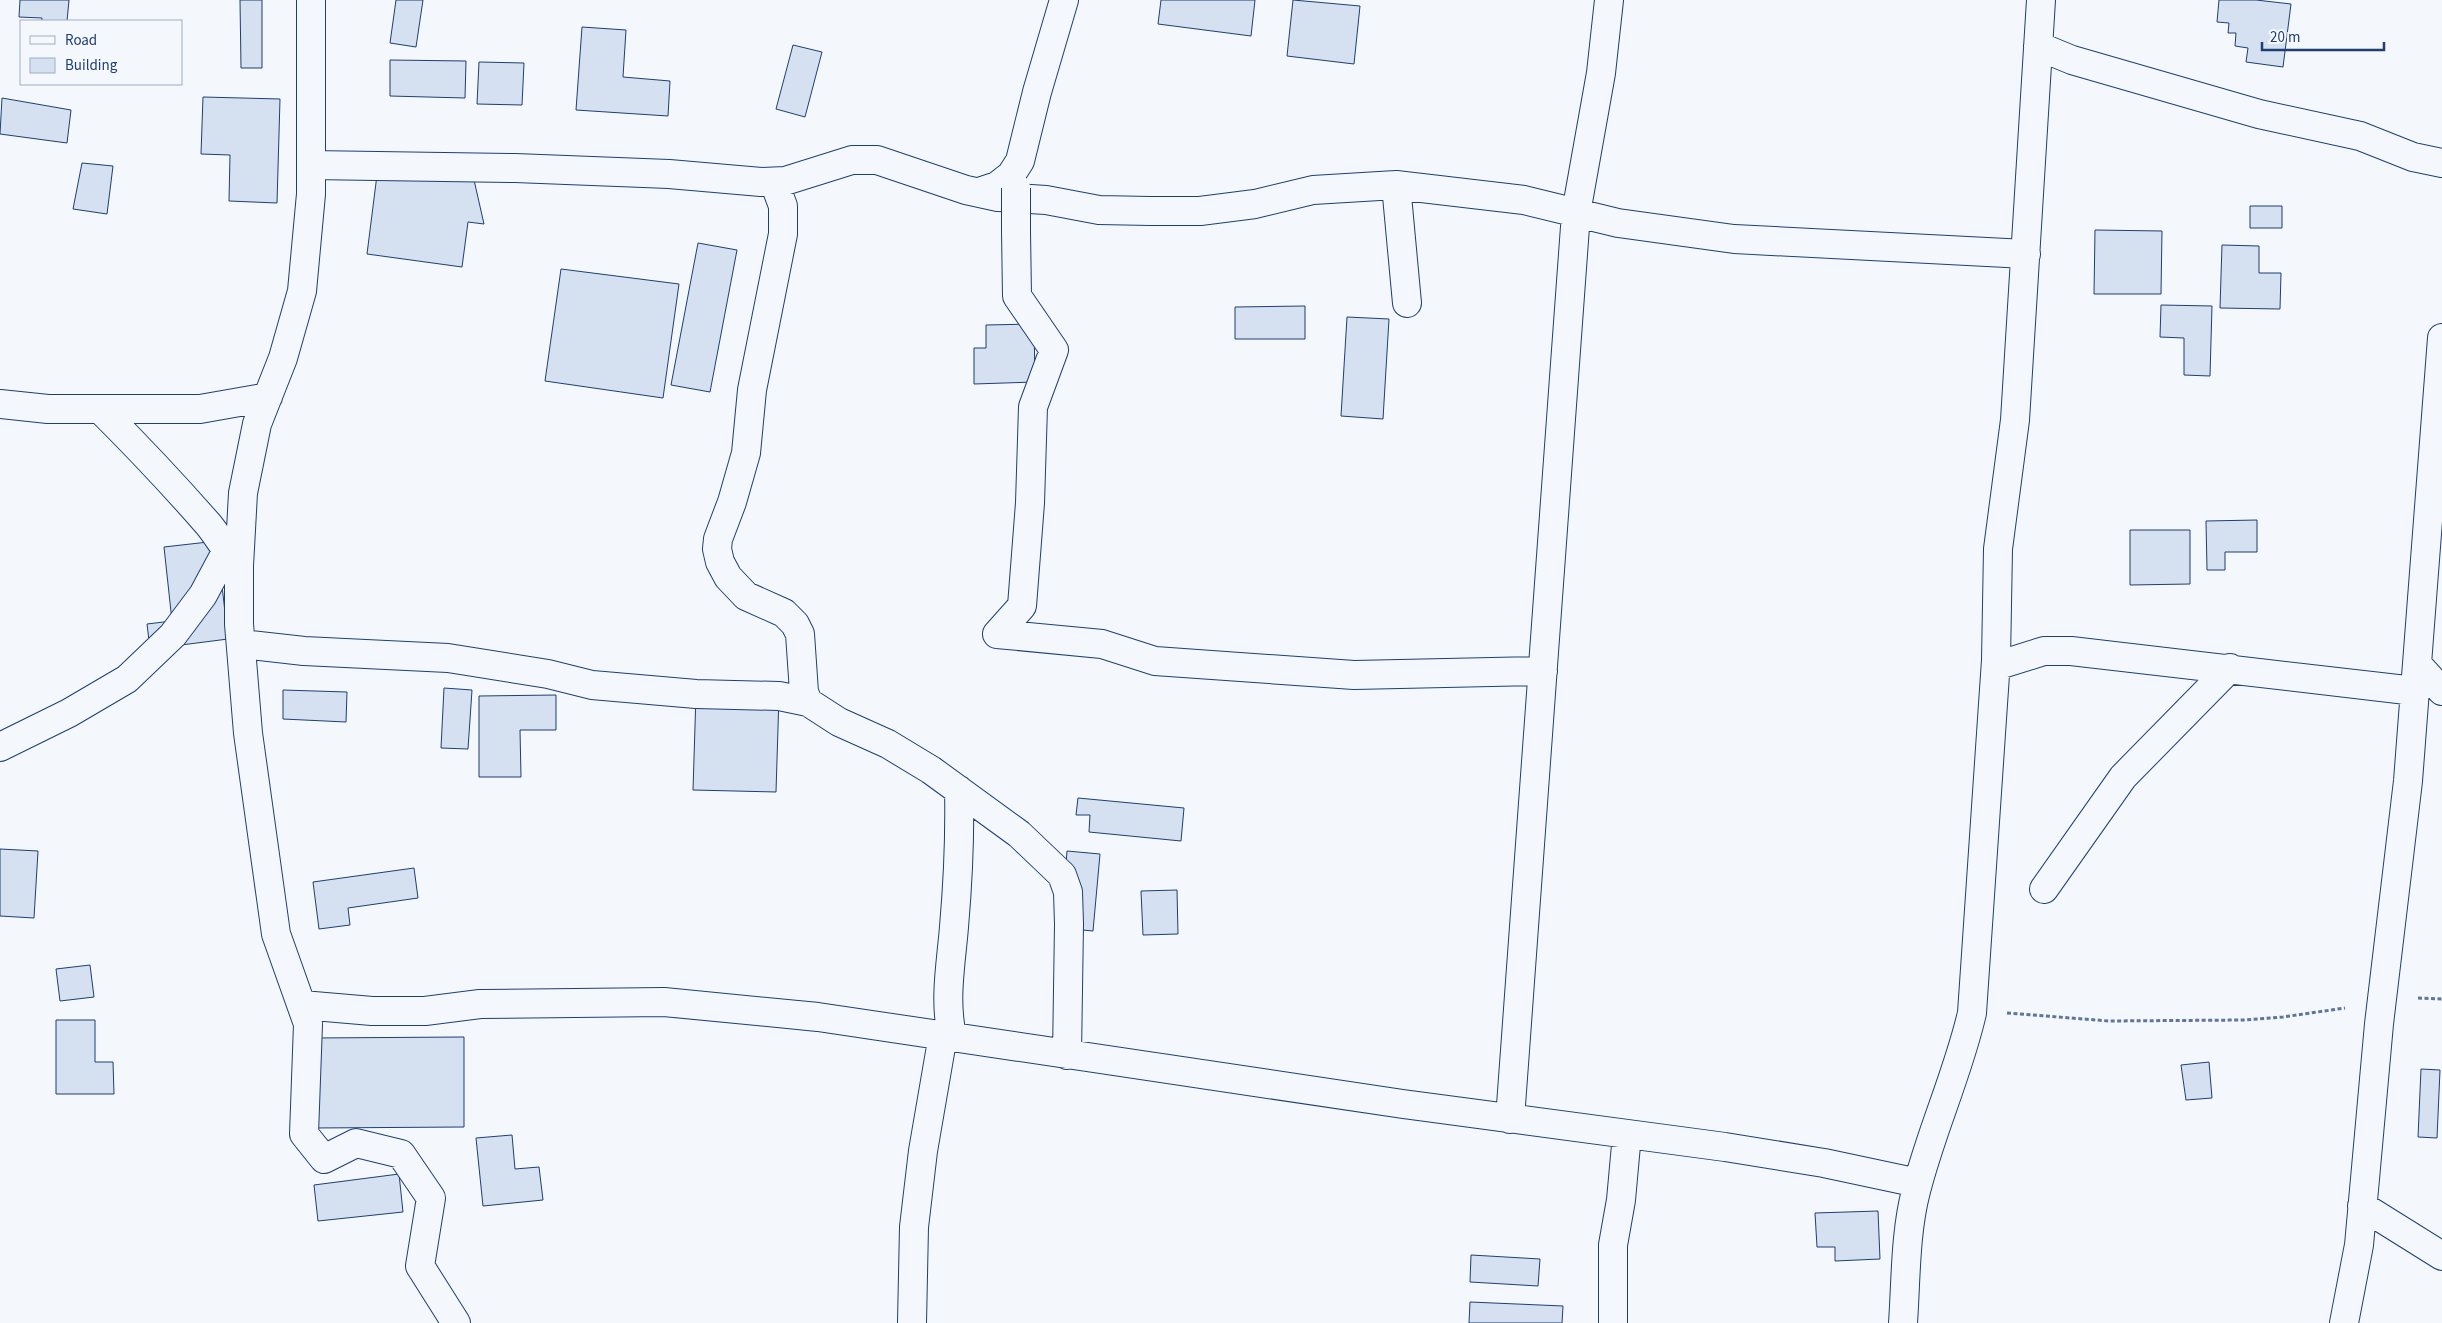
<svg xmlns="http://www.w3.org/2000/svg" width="2442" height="1323" viewBox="0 0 2442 1323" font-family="'Source Sans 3',sans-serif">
<rect width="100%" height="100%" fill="#f4f7fb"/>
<path fill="#d5e0f0" stroke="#1d3f73" d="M20,0H69L67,21H42V18L19,17Z
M240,0H262V68H241Z
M396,0H423L416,47L390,43Z
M1161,0H1255L1251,36L1158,24Z
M1293,0L1360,6L1354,64L1287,56Z
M2219,0H2256L2291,4L2283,67L2246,62L2248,48L2235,46L2236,33H2228L2229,23L2217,22Z
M582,27L626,30L623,77L670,81L668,116L576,110Z
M793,45L822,52L805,117L776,109Z
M390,60L466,61L465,98L390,96Z
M479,62L524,63L522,105L477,104Z
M203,97L280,99L277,203L229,201L230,155L201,154Z
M2,98L71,110L67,143L0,134Z
M82,163L113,166L107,214L73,209Z
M378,167L474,180L484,224L468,222L462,267L367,254Z
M2250,206H2282V228H2250Z
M2095,230L2162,231L2161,294H2094Z
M698,243L737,250L710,392L671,385Z
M2222,245L2259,246V273H2281L2280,309L2220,308Z
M561,269L679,284L663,398L545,381Z
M2161,305L2212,306L2210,376L2184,375V338L2160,337Z
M1305,306V339H1235V307Z
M1347,317L1389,319L1383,419L1341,416Z
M1034,324L1035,382L974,384V348H986V325Z
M2257,520V552H2225V570H2207L2206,521Z
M2130,530H2190V584L2130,585Z
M217,541L228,639L150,649L147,624L172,621L164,547Z
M444,688L472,690L468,749L441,748Z
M283,690L347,692L346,722L283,719Z
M696,694L779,696L776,792L693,790Z
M556,695V730H520L521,777H479V696Z
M1078,798L1184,808L1181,841L1089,832L1090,815H1076Z
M0,849L38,851L34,918L0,916Z
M1067,851L1100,854L1093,931L1061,928Z
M414,868L418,898L348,908L350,925L319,929L313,882Z
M1177,890L1178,934L1143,935L1141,891Z
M90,965L94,997L60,1001L56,969Z
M56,1020H95V1062H113L114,1094H56Z
M464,1037V1127L313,1128L312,1038Z
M2209,1062L2212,1098L2186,1100L2181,1065Z
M2421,1069L2440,1070L2437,1138L2418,1137Z
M512,1135L515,1169L539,1167L543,1200L483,1206L476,1138Z
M399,1174L403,1212L318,1221L314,1185Z
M1878,1211L1880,1259L1835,1261V1247H1817L1815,1213Z
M1471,1255L1540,1259L1538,1286L1470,1282Z
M1470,1302L1563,1306L1562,1323H1469Z"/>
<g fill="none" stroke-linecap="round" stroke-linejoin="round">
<defs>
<path id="minor" d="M311,0V194L302,291L283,358L257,424L243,493L239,566V624L248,733L276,934L308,1024L304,1134L324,1159L356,1143L401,1154L431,1198L420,1266L456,1323
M2038,46L2072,60L2259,114L2360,136L2413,157L2442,163
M311,165L515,168L669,174L761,182L785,181L852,160H877L966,190L998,197L1046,200L1099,210L1150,211H1200L1255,204L1313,190L1396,185L1524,200L1618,223L1734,239L2026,254
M774,182L783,206V234L752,390L746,453L732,502L718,539L717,549L720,562L728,577L746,596L784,613L795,624L800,634L804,692L808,702
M1396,185L1407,303
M979,192L997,186L1011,175L1020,161L1037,92L1064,0
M0,404L48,409H200L268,397
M100,409C137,446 173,484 208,524C219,537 226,552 238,564
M997,634L1102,644L1155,661L1354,675L1543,671
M997,634L1022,606L1030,503L1033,407L1054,350L1017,296L1016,231
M241,644L304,651L448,658L548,674L592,685L696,694L779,696L808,702L839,722L888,744L931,770L1019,834L1062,875L1068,892L1069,924L1067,1055
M2417,664L2442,691
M1996,666L2044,651H2071L2415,691
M0,747L69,713L127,679L173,635L203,595L226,552
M2044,889L2123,777L2230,668
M302,1005L372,1011H425L480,1004L664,1002L818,1017L1403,1104L1725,1147L1824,1163L1918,1183
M952,1036C944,999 951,964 954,927C958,881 960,835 959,790
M1510,1119L1576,213L1601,73L1609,0
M2362,1206L2442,1256
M912,1323L914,1227L923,1151L943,1035
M1613,1323V1245L1621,1200L1627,1134
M1903,1323C1906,1280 1905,1233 1916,1191C1931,1131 1958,1074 1972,1013L1996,660L1998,549L2015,420L2041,0
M2344,1323L2359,1245L2379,1024L2408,781L2442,338"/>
</defs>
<use href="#minor" stroke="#1d3f73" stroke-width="30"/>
<path stroke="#5e769c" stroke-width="3" stroke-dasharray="4 2.5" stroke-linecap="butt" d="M2418,998L2442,999
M2007,1013L2109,1021L2244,1020L2283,1017L2345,1008"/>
<use href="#minor" stroke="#f4f7fb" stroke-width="28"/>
<defs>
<path id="minor-bridge" d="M1016,188V231"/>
</defs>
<use href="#minor-bridge" stroke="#1d3f73" stroke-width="30" stroke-linecap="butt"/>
<use href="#minor-bridge" stroke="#f4f7fb" stroke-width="28"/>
</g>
<rect x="20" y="20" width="162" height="65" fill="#f4f7fb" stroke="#9eadc5"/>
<rect x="30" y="36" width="25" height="8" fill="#f4f7fb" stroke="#9eadc5"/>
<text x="65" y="45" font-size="15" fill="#1d3f73">Road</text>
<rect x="30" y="58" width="25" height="15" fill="#d5e0f0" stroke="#9eadc5"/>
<text x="65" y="70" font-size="15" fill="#1d3f73">Building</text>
<path d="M2262 42v8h122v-8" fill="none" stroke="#1d3f73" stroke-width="2.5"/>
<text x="2270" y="42" font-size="15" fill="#1d3f73" stroke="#f4f7fb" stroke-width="4" paint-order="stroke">20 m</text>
</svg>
